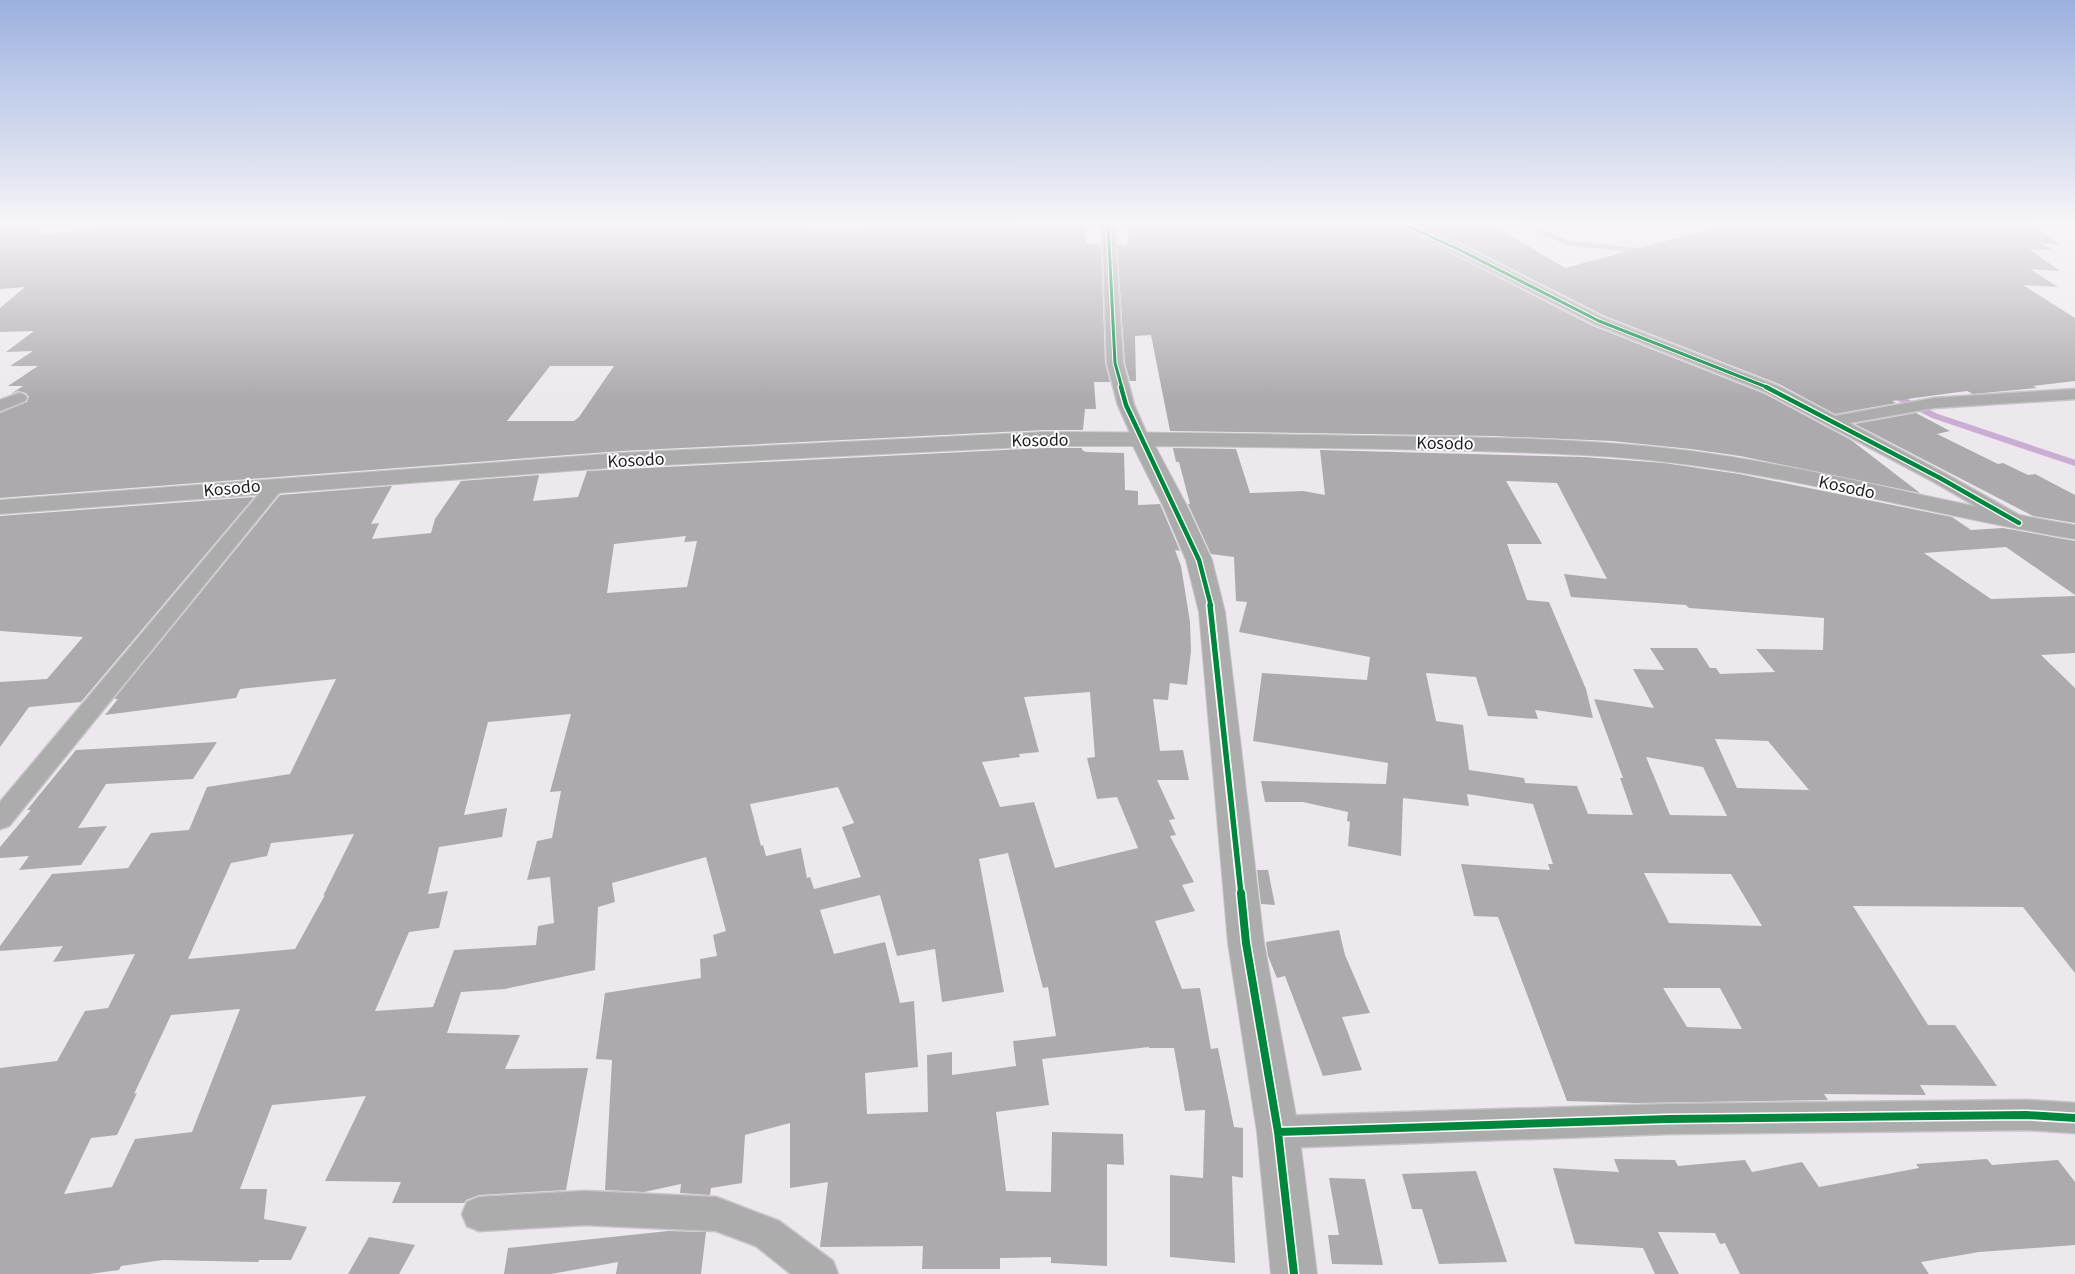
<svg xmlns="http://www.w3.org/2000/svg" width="2075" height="1274" viewBox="0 0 2075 1274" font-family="'Source Sans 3',sans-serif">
<rect width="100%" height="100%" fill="#ede8ee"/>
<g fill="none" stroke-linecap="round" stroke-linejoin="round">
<path stroke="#cbadd3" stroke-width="5" d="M1520,222L1568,243L1644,251"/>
<path stroke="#cbadd3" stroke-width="6" d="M1895,396L1935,416L2075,463"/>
</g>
<path fill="#adaaae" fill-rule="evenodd" d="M0,222H45L39,235L125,225L127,222H526L625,224L628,222H674L753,225L754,224H810L807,231H865L868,223L882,222H1086V243L1101,244L1105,363L1110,382H1094L1096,409H1085L1083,430H1044L621,451L0,498V413L27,402L29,397L26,393L18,391L11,394L23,386H8L38,366H10L33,351L6,352L34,331L0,332V308L25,287L0,289ZM550,366H614L579,417L574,421H507Z
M1131,222H1390L1593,326L1765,394L1851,440L1920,493L1740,456L1691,449L1612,441L1492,436L1170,431L1151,335L1135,336L1136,381H1130L1125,363L1117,245L1127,246Z
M1411,222H1488L1565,268L1714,228L1713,222H1838L1948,225L1943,222H2030L2061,245L2041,243L2052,250L2029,249L2060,271L2030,269L2058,287L2023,285L2075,318V381L2033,386L2037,388L1973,394L1967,391L1892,401L1896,403L1835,414L1779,384L1605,316L1465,245Z
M1916,413L1950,431L1937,434L1998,464L2003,463L2028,475L2035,474L2075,495V523L2033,516L1855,424Z
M1044,448H1082V450L1086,452L1124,453L1125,490L1138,491V505L1160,504L1180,551L1175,550L1181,566L1190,622L1191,651L1187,685L1170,683L1168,700L1153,699L1160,751L1183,750L1189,780H1157L1175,819L1169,820L1176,835L1170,836L1194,882L1182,885L1195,911L1155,921L1182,989L1200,988L1211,1049L1218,1048L1234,1127L1243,1128V1178L1232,1176L1235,1263L1170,1257V1175L1203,1178L1205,1110L1185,1111L1174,1048H1149V1047L1042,1059L1049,1105L996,1112L1006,1191L1051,1192L1052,1132L1123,1134L1124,1165L1107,1164V1266L1051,1263V1257L1000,1258V1269H922L923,1246L820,1247L828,1182L790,1188V1123L745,1135L742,1183L711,1188L710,1195L680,1193L681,1184L644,1192L605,1190L612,1060L596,1059L605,993L701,978L700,959L717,956L713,935L726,931L706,857L612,883L615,902L598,907L595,970L505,989L461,992L447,1033L520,1035L505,1069L588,1068L566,1190L479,1195L466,1200L464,1203H392L401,1182L325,1181L366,1096L272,1105L240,1189H267L264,1219L307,1227L291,1260H259L258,1262L163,1260L121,1266L119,1270L89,1274H0V1068L57,1061L85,1011L108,1008L135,954L53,962L63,946L0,951V946L52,874L128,868L151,833L189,830L207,787L290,774L336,679L240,689L236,698L105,715L118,699H114L280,495L392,486L371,524L379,523L372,539L431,533L435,519L461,481L539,475L533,501L578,497L587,471ZM686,536L684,542L697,541L687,587L607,593L614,544ZM1090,692L1095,757L1087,758L1097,799L1117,797L1138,848L1055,868L1034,802L1000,807L982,762L1020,757L1019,754L1039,752L1024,697ZM571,714L550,792L561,791L552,838L537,841L527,880L550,877L554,923L538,926L536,945L454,950L433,1007L375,1011L409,932L439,928L448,891L428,894L439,847L502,837L507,808L464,815L488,722ZM838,787L854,823L842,827L861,877L814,889L810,877L807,878L801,848L766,856L763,845L761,846L750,804ZM354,834L323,896L325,895L295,949L188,959L231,863L267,856L271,843ZM1008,853L1043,988L1048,987L1056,1036L1013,1041L1016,1066L952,1075V1052L927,1055L928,1112L867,1114L865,1073L918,1067L914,1001L900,1003L885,942L834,954L820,910L880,895L897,956L935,949L942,1002L1004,992L979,859ZM240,1009L192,1132L135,1139L112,1187L64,1194L91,1138L117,1135L137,1093L134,1094L171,1015Z
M1173,448L1236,449L1250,493L1303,491L1325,495L1320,450L1584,457L1664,463L1739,474L1952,517L1971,530L2003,528L2075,541V595L2006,547L1924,553L1991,599L2075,596V653L2041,655L2075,688V973L2023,907L1853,906L1928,1025H1955L1997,1086L1920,1085L1926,1095L1824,1094L1828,1100L1635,1103L1567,1101L1498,917L1474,916L1461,864L1550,870L1548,864H1553L1533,804L1467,794L1469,806L1403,798L1401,856L1348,846L1350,822L1347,821L1348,812L1303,802H1265L1261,781L1386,784L1388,763L1253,741L1262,673L1367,680L1370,657L1239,632L1247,602L1236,601L1234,557L1211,554L1188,504H1190L1179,462H1176ZM1506,481L1557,483L1607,579L1564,574L1571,597L1686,605L1689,608L1824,618L1823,650L1756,649L1775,672L1720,674L1716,668H1710L1697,648H1650L1664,670L1633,669L1654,708L1594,699L1623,778H1620L1633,815L1588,814L1577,786L1525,783L1524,778L1469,770L1463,725L1436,721L1426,673L1476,677L1488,716L1538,719L1535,710L1593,718L1586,689L1549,602L1527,600L1507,544H1542ZM1715,739L1768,741L1809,790L1737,788ZM1646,757L1703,767L1727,816L1670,815ZM1644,873L1731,874L1762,926L1669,923ZM1663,988H1720L1742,1029L1687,1027Z
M254,497L81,702L29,707L0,747V682L47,679L83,637L0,631V516Z
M217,742L193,779L106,784L78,828L107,826L81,865L19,870L29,856L0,858V847L31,810H27L76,750Z
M1257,870H1268L1275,905L1261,904Z
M1339,930L1345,955L1370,1013L1342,1017L1362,1070L1323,1076L1285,976L1277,978L1268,956L1266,942Z
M1614,1159L1675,1160L1678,1166L1745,1160L1752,1172L1802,1162L1819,1187L1919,1168L1916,1164L1987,1159L1992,1165L2058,1160L2075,1182V1245L1979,1252L1921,1262L1929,1274H1740L1725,1243L1720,1244L1715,1233L1658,1232L1679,1274H1655L1643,1248L1575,1244L1553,1168L1619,1172Z
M1476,1171L1507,1262L1439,1264L1422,1209H1412L1402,1174Z
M1329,1178L1365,1179L1383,1265L1332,1264L1328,1235H1339Z
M668,1231L706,1232L701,1274H616L618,1262L551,1274H504L508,1248Z
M369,1237L415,1245L399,1274H348Z"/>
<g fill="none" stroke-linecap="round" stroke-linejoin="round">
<defs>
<path id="street" d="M1102,222H1114L1123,363L1134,405L1149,439L1147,443H1135L1133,439L1118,405L1107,363Z
M1392,222H1407L1464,247L1604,318L1778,386L1835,416L1934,398L2075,389V399L1934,408L1849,423L1946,474L2026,519L2028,523L2026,527L2019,529L2012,527L1934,482L1766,392L1594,324Z
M19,393L25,395L27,398L25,401L0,411V400Z
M276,480L282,481L285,485L282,489L9,826L0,829V802L270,481Z
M2026,1100L2075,1103V1133L2026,1130L1668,1134L1278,1148L1267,1143L1262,1132L1267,1121L1278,1116L1668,1104Z
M585,1191L716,1197L779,1221L833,1261L838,1274H791L756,1246L716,1231L585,1225L479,1231L467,1226L462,1214L467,1202L479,1197Z"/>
<path id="secondary" d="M1044,432C1154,432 1263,434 1373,436C1479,437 1585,438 1691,451C1820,468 1946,504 2075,525V539C1946,518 1820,482 1691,465C1620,455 1549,453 1477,451C1370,448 1263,447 1155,446L1187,506L1212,560L1225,612L1264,943L1299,1132L1317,1274H1271L1257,1132L1228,943L1199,612L1186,560L1163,506L1133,446H1044L621,467L0,514V500L621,453Z"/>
</defs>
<use href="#street" stroke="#c7c4c8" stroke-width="3"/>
<use href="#secondary" stroke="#c7c4c8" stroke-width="2"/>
<use href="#street" fill="#acacac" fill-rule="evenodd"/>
<use href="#secondary" fill="#acacac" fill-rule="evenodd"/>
<defs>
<path id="cycleway-far3" d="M1108,222L1115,363L1122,388
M1398,222L1460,250L1599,321L1769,388"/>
<path id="cycleway-far2" d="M1121,387L1126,405L1199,560L1211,606
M1766,387L1940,478L2019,523"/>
<path id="cycleway-far1" d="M1210,605L1241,894"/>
<path id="cycleway" d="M1241,893L1246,943L1278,1132L1294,1274
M1278,1132L1668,1119L2026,1115L2075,1118"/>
</defs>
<use href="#cycleway-far3" stroke="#fff" stroke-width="5"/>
<use href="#cycleway-far2" stroke="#fff" stroke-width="7"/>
<use href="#cycleway-far1" stroke="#fff" stroke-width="9"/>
<use href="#cycleway" stroke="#fff" stroke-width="11"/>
<use href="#cycleway-far3" stroke="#00873e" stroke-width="3"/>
<use href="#cycleway-far2" stroke="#00873e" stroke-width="4.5"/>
<use href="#cycleway-far1" stroke="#00873e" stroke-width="5.5"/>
<use href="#cycleway" stroke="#00873e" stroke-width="8"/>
</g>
<linearGradient id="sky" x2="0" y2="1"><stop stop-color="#9cb1e0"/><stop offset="0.56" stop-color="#f7f5f7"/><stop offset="1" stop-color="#f7f5f7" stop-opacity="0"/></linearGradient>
<rect width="2075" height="400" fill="url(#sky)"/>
<g text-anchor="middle" stroke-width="4" stroke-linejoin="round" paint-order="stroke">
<g font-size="18" fill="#1f1c20" stroke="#fff">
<text transform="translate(1040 440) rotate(-1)" y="6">Kosodo</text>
<text transform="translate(1445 443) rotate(1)" y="6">Kosodo</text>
<text transform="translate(636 460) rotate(-3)" y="6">Kosodo</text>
<text transform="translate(1847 487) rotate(12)" y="6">Kosodo</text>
<text transform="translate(232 488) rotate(-5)" y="6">Kosodo</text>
</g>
</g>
</svg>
